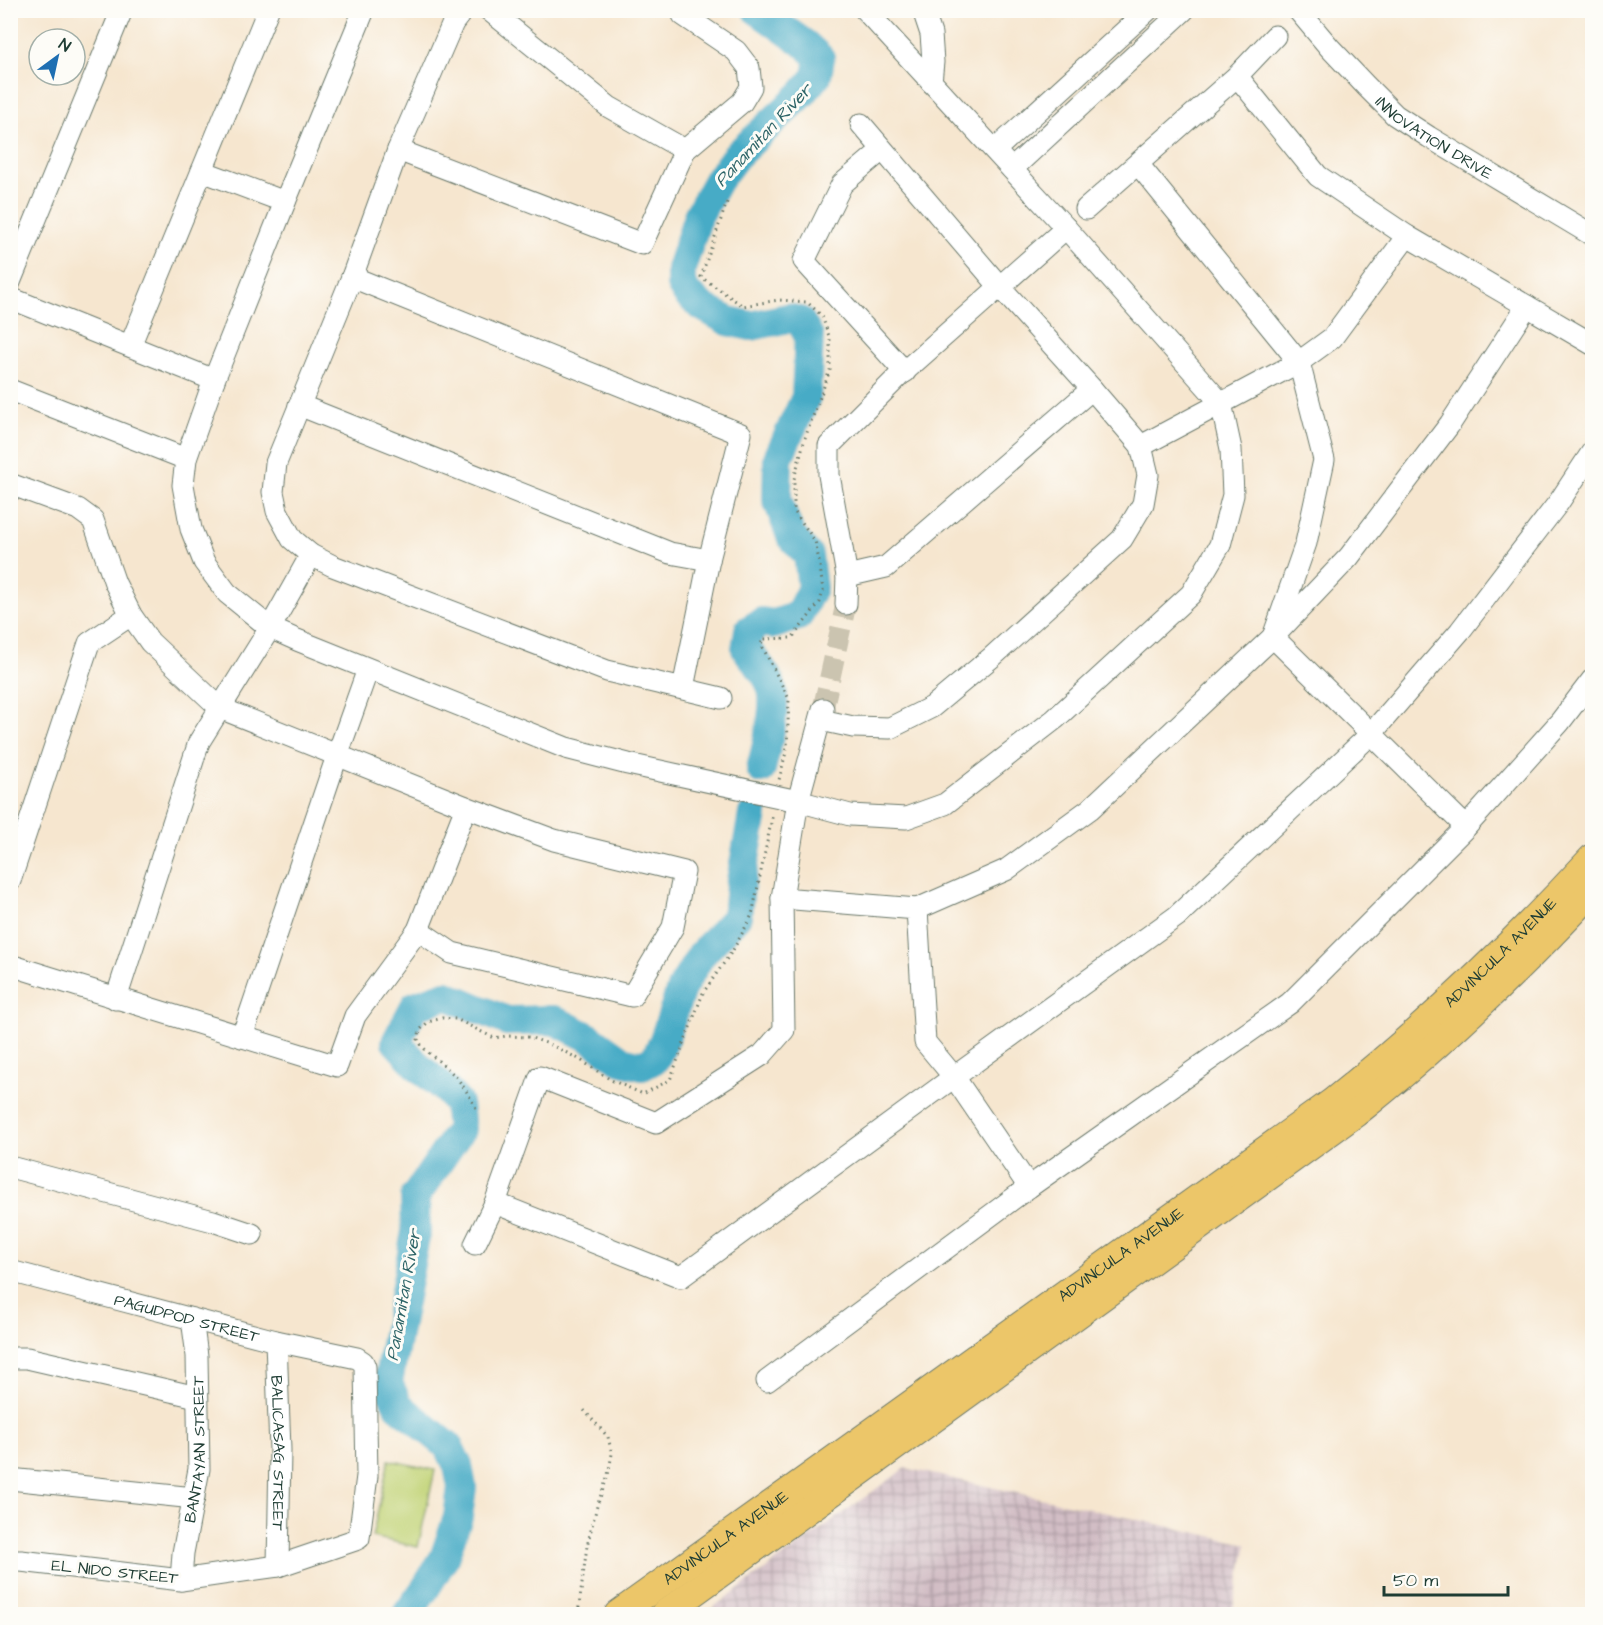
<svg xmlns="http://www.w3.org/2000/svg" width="1603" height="1625" viewBox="0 0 1603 1625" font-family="'Architects Daughter',sans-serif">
<defs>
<pattern id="industrial-grid" width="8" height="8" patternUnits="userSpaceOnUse" patternTransform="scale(1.5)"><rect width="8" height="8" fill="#d2bdc5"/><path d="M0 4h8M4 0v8" fill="none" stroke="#aa9ba1"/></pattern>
</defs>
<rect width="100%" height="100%" fill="#fdfcf7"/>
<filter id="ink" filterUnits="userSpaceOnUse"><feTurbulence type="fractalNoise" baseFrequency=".0167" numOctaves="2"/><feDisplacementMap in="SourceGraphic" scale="12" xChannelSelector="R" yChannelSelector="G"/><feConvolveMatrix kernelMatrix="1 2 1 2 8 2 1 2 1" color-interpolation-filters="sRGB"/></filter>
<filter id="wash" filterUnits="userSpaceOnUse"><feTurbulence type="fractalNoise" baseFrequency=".008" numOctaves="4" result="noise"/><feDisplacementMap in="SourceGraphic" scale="24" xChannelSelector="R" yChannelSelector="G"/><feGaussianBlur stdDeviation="1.35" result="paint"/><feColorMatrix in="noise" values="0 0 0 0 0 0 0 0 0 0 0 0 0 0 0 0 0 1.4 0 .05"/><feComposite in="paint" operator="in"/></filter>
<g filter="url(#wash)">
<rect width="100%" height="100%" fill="#f6e6cf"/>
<path fill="url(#industrial-grid)" d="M905,1468L1247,1544L1232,1614H704Z"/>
<path fill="#c1d376" stroke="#708855" stroke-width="1.5" d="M389,1460L435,1470L418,1547L372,1537Z"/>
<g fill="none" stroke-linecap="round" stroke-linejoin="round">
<path stroke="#47abc6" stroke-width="30" d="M757,10L806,45L820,58L817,76L802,94L736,156L718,180L698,216L681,269V284L687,294L703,307L728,321L751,326L788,318L800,321L809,336L806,397L778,458L777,499L791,536L808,555L812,588L798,616L774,624L762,622L749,630L746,649C755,661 768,674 772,689C777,710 766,748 761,769
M407,1614L425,1589L444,1558L458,1517L462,1487L458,1466L449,1447L398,1405L388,1383L416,1232L415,1197L461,1129L458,1103L446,1090L420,1068L396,1042L415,1006L446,995L507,1021L554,1020L590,1038L622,1061L642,1066L655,1059L663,1043L681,989L701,955L737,916L740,886L753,814"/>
</g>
</g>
<g filter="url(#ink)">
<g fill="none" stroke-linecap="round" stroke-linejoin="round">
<path stroke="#cbc4b0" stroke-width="21" stroke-dasharray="21 10" stroke-linecap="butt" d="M823,709L846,604"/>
<defs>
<g id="minor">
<path d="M364,10L285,202L214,380L186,459L183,485L191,529L204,562L227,593L270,628L297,640L566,748L628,764L798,801L850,815L906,818L945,804L1055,719L1191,594L1220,545L1233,495L1231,449L1221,403L1066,228L865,10"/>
<path d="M463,10L453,23L398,150L352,277L276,463L273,492L277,511L292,539L311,555L333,566L607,671L721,698"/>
<path d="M489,10L609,107L685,150"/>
<path d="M923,10L931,34L933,62L931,82"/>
<path id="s1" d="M1298,10L1330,48L1366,86L1395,115L1429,137L1592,235"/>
<path d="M1237,76L1275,36"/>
<path d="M398,150L642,244L685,150L742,102L751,87L749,68L736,51L683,15L681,10"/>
<path d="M882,150L842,184L804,261L905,372"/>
<path d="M995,150L1148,10"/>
<path d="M1138,164L1299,362L1324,460L1306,543L1273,637L1466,827"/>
<path d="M1012,169L1184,10"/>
<path d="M202,171L285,202"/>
<path d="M1086,209L1237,76L1318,176L1407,236L1592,344"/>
<path d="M352,277L741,434L709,560L683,688"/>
<path d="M10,282L122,10"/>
<path d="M10,298L214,380"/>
<path d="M130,346L268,10"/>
<path d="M10,390L186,459"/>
<path d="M299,405L670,553L709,560"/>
<path d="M1141,446L1299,362L1332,338L1407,236"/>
<path d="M10,484L78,509L93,520L115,583L131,615L150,642L220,708L466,807L554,840L684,872L673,927L632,996L452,953L418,930"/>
<path d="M847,576L886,567L1092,389"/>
<path d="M846,604L847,576L829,475V446L898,377L1066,228"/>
<path d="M823,709L798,801L782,898L917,909L925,1042L954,1077L1029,1187"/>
<path d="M821,720L853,727L890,728L932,707L992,657L1122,539L1143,504L1148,475L1141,446L1092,389L1000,287L861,124"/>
<path d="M10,881L89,643L131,615"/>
<path d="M917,909L1006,870L1090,809L1273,637L1349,557L1450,424L1527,306"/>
<path d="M10,965L337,1066L355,1016L418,930L466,807"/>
<path d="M116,999L199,742L270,628L311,555"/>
<path d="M242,1037L337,756L368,669"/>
<path d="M10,1167L213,1221L252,1234"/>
<path d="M495,1203L681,1277L954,1077L1177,916L1371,734L1460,631L1559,502L1592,452"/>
<path d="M475,1244L495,1203L540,1077L656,1123L762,1055L784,1030L782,898"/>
<path id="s2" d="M10,1271L276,1341L357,1358L363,1362L365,1367L367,1476L359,1538L355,1540L278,1566L181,1580L21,1561H10"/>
<path id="s3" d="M276,1341L280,1450L278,1566"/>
<path d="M10,1358H27L197,1397"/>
<path d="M767,1381L1029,1187L1290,1003L1466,827L1560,722L1592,680"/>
<path d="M10,1479L194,1498"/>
<path id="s4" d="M181,1580L183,1553L199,1469L197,1356L192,1319"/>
</g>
<g id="major">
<path id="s5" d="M618,1614L1332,1102C1425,1028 1511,946 1592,858"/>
<path d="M664,1614L1356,1113C1441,1046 1519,970 1592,892"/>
</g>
</defs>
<use href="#minor" stroke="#6a786a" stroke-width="23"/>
<use href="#major" stroke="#6a786a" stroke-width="29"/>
<path stroke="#6a786a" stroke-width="3" stroke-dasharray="1.5 4.5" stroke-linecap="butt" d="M727,202L701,277L743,306L779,300L807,302L822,316L830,339V370L805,438L794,479V511L815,541L820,566L823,591L820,602L792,638L763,639L761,644L789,699L787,748L779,780
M476,1108C469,1095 462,1083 452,1073C441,1061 426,1054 418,1040L420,1030L428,1022L442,1018L456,1019L494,1038L507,1036L529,1037L549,1044L579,1059L611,1080L643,1094L670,1080L703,993L733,950L752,915L773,813
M578,1614L587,1546L597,1506L608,1475L612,1454L608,1437L583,1409"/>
<use href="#minor" stroke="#fff" stroke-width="21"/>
<use href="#major" stroke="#ecc669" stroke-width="27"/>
</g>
</g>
<g text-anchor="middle" stroke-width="6" stroke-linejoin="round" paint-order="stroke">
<g font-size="16" fill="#1f3d34" stroke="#fdfcf7">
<text dy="6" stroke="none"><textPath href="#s1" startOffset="188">INNOVATION DRIVE</textPath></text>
<text dy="6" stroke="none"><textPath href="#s5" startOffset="1104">ADVINCULA AVENUE</textPath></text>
<text dy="6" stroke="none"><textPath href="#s5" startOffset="618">ADVINCULA AVENUE</textPath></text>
<text dy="6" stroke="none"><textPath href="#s2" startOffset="183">PAGUDPOD STREET</textPath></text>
<text dy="6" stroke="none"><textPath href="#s4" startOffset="132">BANTAYAN STREET</textPath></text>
<text dy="6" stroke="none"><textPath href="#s3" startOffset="112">BALICASAG STREET</textPath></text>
<text dy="6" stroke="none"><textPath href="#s5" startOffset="132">ADVINCULA AVENUE</textPath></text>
<text transform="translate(115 1571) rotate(6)" y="6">EL NIDO STREET</text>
</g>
<g font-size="18" font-style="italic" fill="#2d6467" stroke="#fdfcf7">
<text transform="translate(763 135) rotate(-47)" y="6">Panamitan River</text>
<text transform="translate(403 1295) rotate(-80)" y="6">Panamitan River</text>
</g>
</g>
<rect width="1603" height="1625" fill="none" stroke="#fdfcf7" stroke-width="36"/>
<g transform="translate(57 57) rotate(33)"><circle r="28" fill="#fdfcf7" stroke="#a4b0a9" stroke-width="1.5"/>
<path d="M0-4.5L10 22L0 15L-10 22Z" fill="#1f6fb2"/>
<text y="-9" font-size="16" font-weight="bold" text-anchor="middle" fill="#1f3d34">N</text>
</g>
<path d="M1384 1586v9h124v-9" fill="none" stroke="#1f3d34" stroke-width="3"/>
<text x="1393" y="1586" font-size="18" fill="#1f3d34" stroke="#fdfcf7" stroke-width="4.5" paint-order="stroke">50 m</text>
</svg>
